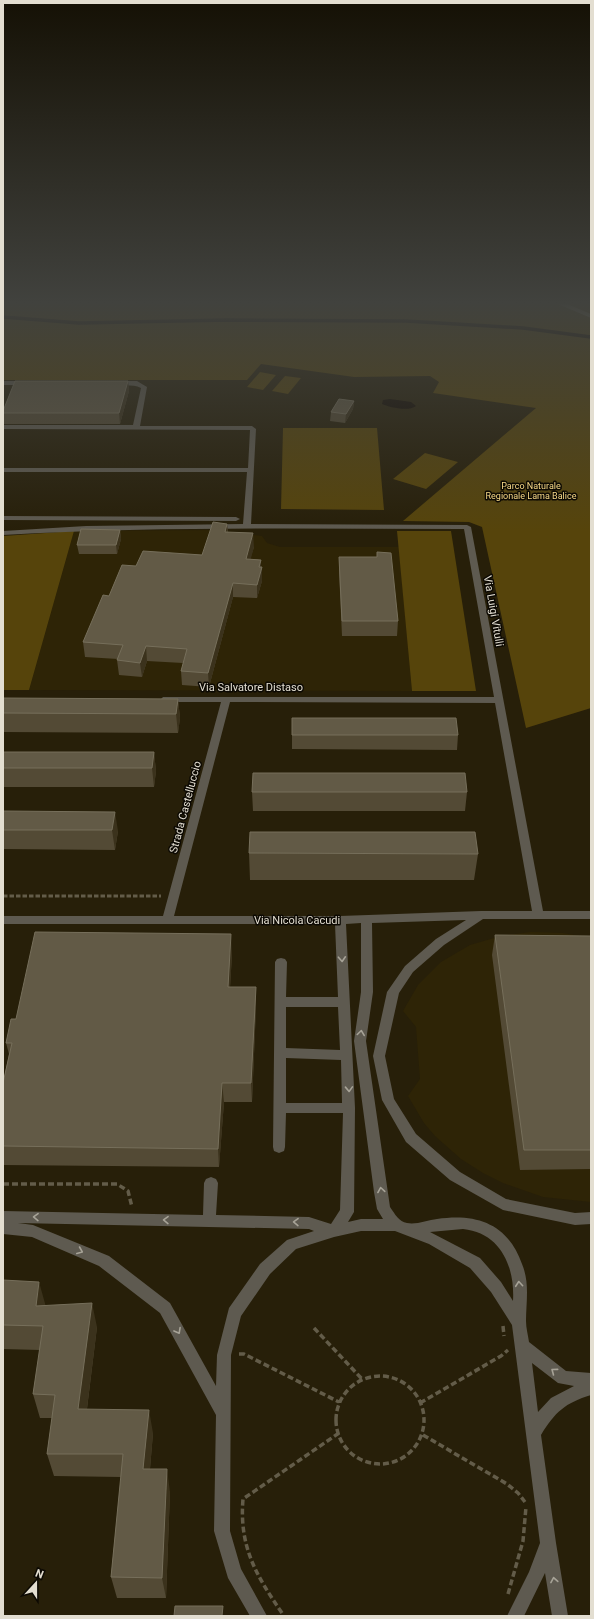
<svg xmlns="http://www.w3.org/2000/svg" width="594" height="1619" viewBox="0 0 594 1619" font-family="Roboto,sans-serif">
<rect width="100%" height="100%" fill="#271f09"/>
<path fill="#2e2406" d="M214,530L262,536L267,543L280,547H399L412,691L29,690L74,531Z
M531,932L563,933L591,938V1202L543,1197L503,1183L483,1173L461,1159L435,1136L424,1123L408,1096L420,1079L416,1027L403,1011L418,985L441,962L470,945L501,936Z"/>
<path fill="#56440b" d="M3,304H591V708L526,728L482,527L469,522L403,521L536,408L433,393L439,382L430,376L354,377L261,364L247,380H3Z
M260,372L276,375L263,390L247,387Z
M285,376L301,378L288,394L272,391Z
M283,428H377L384,510L281,509Z
M425,453L458,462L426,489L393,479Z
M74,531L29,690H3V536Z
M397,531H451L476,691H412Z"/>
<path fill="#100800" d="M390,399L411,402L416,406C408,412 389,407 382,404L383,400Z"/>
<g fill="none" stroke-linecap="round" stroke-linejoin="round">
<path stroke="#100800" stroke-width="3.5" d="M3,317L79,323L227,320L406,321L523,328L591,337"/>
<path stroke="#635c49" stroke-width="3" stroke-dasharray="4.5 2" stroke-linecap="butt" d="M3,896H161"/>
<path stroke="#635c49" stroke-width="3.5" stroke-dasharray="6 3" stroke-linecap="butt" d="M3,1184H117L128,1191L132,1207
M503,1326L504,1336
M314,1328L362,1379
M239,1354H244L339,1402
M336 1420a44 44 0 1 1 88 0a44 44 0 1 1-88 0Z
M420,1403L501,1356L508,1350
M423,1435L507,1484L518,1493L525,1502
M508,1594L523,1541L526,1507
M282,1613C256,1575 239,1547 243,1499L339,1433"/>
<path fill="#5e5a50" fill-rule="evenodd" d="M3,381H27L30,383L27,385H3Z
M137,381L147,387L140,426H252L256,429L251,524L467,525L471,527L543,911H591V919H483L444,945L413,972L399,993L385,1056L394,1099L416,1134L460,1172L506,1199L575,1213L591,1212V1224L575,1225L503,1210L450,1180L406,1142L382,1100L373,1056L387,992L405,966L436,939L466,920L372,923L373,992L366,1041L390,1207C395,1214 399,1222 407,1223C416,1225 428,1220 437,1219C477,1213 508,1224 522,1264C530,1283 526,1302 526,1321C526,1328 528,1335 529,1342L566,1371L591,1373V1395C565,1403 555,1412 541,1435L556,1543L568,1616H552L545,1573L524,1616H507L529,1572L540,1543L512,1325L491,1292L470,1268L429,1244L395,1231H361L334,1237L296,1249L270,1274L241,1316L231,1355L230,1531L241,1569L267,1616H250L228,1578L214,1531L216,1415L160,1313L99,1266L32,1237L3,1234V1211L203,1215L204,1183L206,1179L211,1177L216,1179L218,1183L216,1215L309,1217L331,1224L340,1210L343,1113H286L285,1147L284,1151L279,1153L274,1151L273,1147L275,962L277,959L281,958L285,959L287,962L286,997H338L335,924H3V916H163L221,702H166L161,699L163,697H494L464,529C310,529 156,526 3,535V531L86,526L243,524L247,472H3V468H248L250,430L3,429V425H133L141,388C132,383 120,388 112,383L115,381ZM230,702L495,703L532,911H481L340,916H174ZM361,923V992L354,1041L374,1192L377,1209L383,1219H361L348,1222L354,1212L355,1108L346,924ZM286,1007H338L340,1050L286,1048ZM286,1058L341,1060L342,1103H286ZM18,1223L309,1229L314,1231L287,1240L260,1264L229,1308L217,1355L216,1386L170,1303L109,1256L33,1225ZM463,1229C501,1233 515,1267 513,1301L501,1282L480,1258L430,1232ZM532,1363L558,1383L574,1386L551,1398L538,1412Z
M3,516L236,517L240,519L236,521L3,520Z"/>
<path fill="#9d9580" fill-rule="evenodd" d="M558,304H567L591,314V318Z"/>
</g>
<path fill="#534a35" d="M128,381L129,391L120,424H4L3,418V411Z
M354,401L353,409L345,423L330,421L331,412Z
M227,524L228,532L254,547L250,559L261,560V567H262V581L257,598L233,597L209,687L182,685L181,671L183,663L147,661L142,677L119,675L117,660L118,659L85,657L83,642L109,596L136,566L202,555Z
M120,530L121,539L117,554H79L77,545Z
M377,552L398,621L397,636H342L339,571V557H377Z
M3,698L178,699L180,718L178,733L3,732Z
M292,718L458,735L457,750L292,749Z
M3,752H154L156,771L154,787H3Z
M252,792H467L465,811H253Z
M3,811L118,831L115,850L3,849Z
M249,853L478,854L474,880H250Z
M495,935L591,936V1169L520,1170L492,955Z
M232,954L230,987H256V1007L252,1102H224L219,1167L3,1165V1083L9,1054L6,1043L16,1019Z
M3,1280L45,1305L97,1327L87,1409L153,1433L150,1469L170,1492L166,1598H117L111,1577L121,1477L54,1476L47,1454L52,1418H40L33,1394L40,1350L3,1349Z"/>
<path fill="#3b321c" d="M128,381L129,391L120,424L119,413Z
M354,401L353,409L345,423L346,414Z
M227,524L228,538L225,532Z
M120,530L121,539L117,554L116,545Z
M253,533L254,547L247,573L246,559Z
M261,560V570L262,567V581L257,598V585L259,567Z
M233,583V597L209,687L208,673Z
M146,646L147,661L142,677L140,663Z
M178,699L180,718L178,733L176,714Z
M154,752L156,771L154,787L152,768Z
M115,812L118,831L115,850L112,830Z
M231,934L232,954L229,1006L228,987Z
M256,987V1007L252,1102L251,1083Z
M222,1083L224,1102L219,1167L218,1149Z
M39,1282L46,1307L36,1306Z
M92,1303L97,1327L84,1432L78,1409Z
M149,1410L153,1433L148,1492L143,1469Z
M167,1469L170,1492L166,1598L162,1578Z"/>
<path fill="#625a46" stroke="#766f5b" d="M15,381H128L119,413H3V411Z
M339,399L354,401L346,414L331,412Z
M213,522L227,524L225,532L253,533L246,559L261,560L259,567H262L257,585L233,583L208,673L181,671L187,649L146,646L140,663L117,660L123,645L83,642L103,595L109,596L122,565L136,566L143,551L202,555Z
M81,529L120,530L116,545H77Z
M377,552L391,553L398,621H342L339,557H377Z
M3,698L178,699L176,714L3,713Z
M292,718H456L458,735H292Z
M3,752H154L152,768H3Z
M253,773H465L467,792H252Z
M3,811L115,812L112,830H3Z
M250,832H475L478,854L249,853Z
M35,932L231,934L228,987H256L251,1083H222L218,1149L3,1146V1083L12,1043H6L11,1019H16Z
M495,935L591,936V1150H524Z
M3,1280L39,1282L36,1306L92,1303L78,1409L149,1410L143,1469H167L162,1578L111,1577L123,1454H47L55,1395L33,1394L43,1326L3,1325Z
M175,1606H223L222,1616H174Z"/>
<defs><path id="oneway-chevron" d="M-2-3.5L2.5 0L-2 3.5" fill="none" stroke-width="1.6" stroke-linecap="round" stroke-linejoin="round"/></defs>
<g stroke="#a7a397">
<use href="#oneway-chevron" transform="translate(342 959) rotate(87)"/>
<use href="#oneway-chevron" transform="translate(361 1033) rotate(-82)"/>
<use href="#oneway-chevron" transform="translate(349 1089) rotate(88)"/>
<use href="#oneway-chevron" transform="translate(381 1190) rotate(-99)"/>
<use href="#oneway-chevron" transform="translate(36 1217) rotate(-179)"/>
<use href="#oneway-chevron" transform="translate(166 1220) rotate(-179)"/>
<use href="#oneway-chevron" transform="translate(296 1222) rotate(-179)"/>
<use href="#oneway-chevron" transform="translate(80 1251) rotate(23)"/>
<use href="#oneway-chevron" transform="translate(519 1284) rotate(-95)"/>
<use href="#oneway-chevron" transform="translate(178 1331) rotate(61)"/>
<use href="#oneway-chevron" transform="translate(554 1371) rotate(-143)"/>
<use href="#oneway-chevron" transform="translate(554 1580) rotate(-100)"/>
</g>
<linearGradient id="sky" x2="0" y2="1"><stop stop-color="#151105"/><stop offset="0.57" stop-color="#41423e"/><stop offset="1" stop-color="#41423e" stop-opacity="0"/></linearGradient>
<rect width="594" height="531" fill="url(#sky)"/>
<g text-anchor="middle" stroke-width="3" stroke-linejoin="round" paint-order="stroke">
<g font-size="9" fill="#f8d988" stroke="#0c0903">
<text x="531" y="489">Parco Naturale<tspan x="531" dy="10">Regionale Lama Balice</tspan></text>
</g>
<g font-size="11" fill="#e3ded1" stroke="#0c0903">
<text transform="translate(494 611) rotate(80)" y="4">Via Luigi Vitulli</text>
<text x="251" y="691">Via Salvatore Distaso</text>
<text transform="translate(185 807) rotate(-75)" y="4">Strada Castelluccio</text>
<text x="297" y="924">Via Nicola Cacudi</text>
</g>
</g>
<rect width="594" height="1619" fill="none" stroke="#e3ded1" stroke-width="8"/>
<g transform="translate(36 1583) rotate(21)" stroke="#0c0903" stroke-width="3" paint-order="stroke">
<path d="M0-3L7 15L0 10L-7 15Z" fill="#e3ded1"/>
<text y="-6" font-size="11" font-weight="bold" text-anchor="middle" fill="#e3ded1">N</text>
</g>
</svg>
